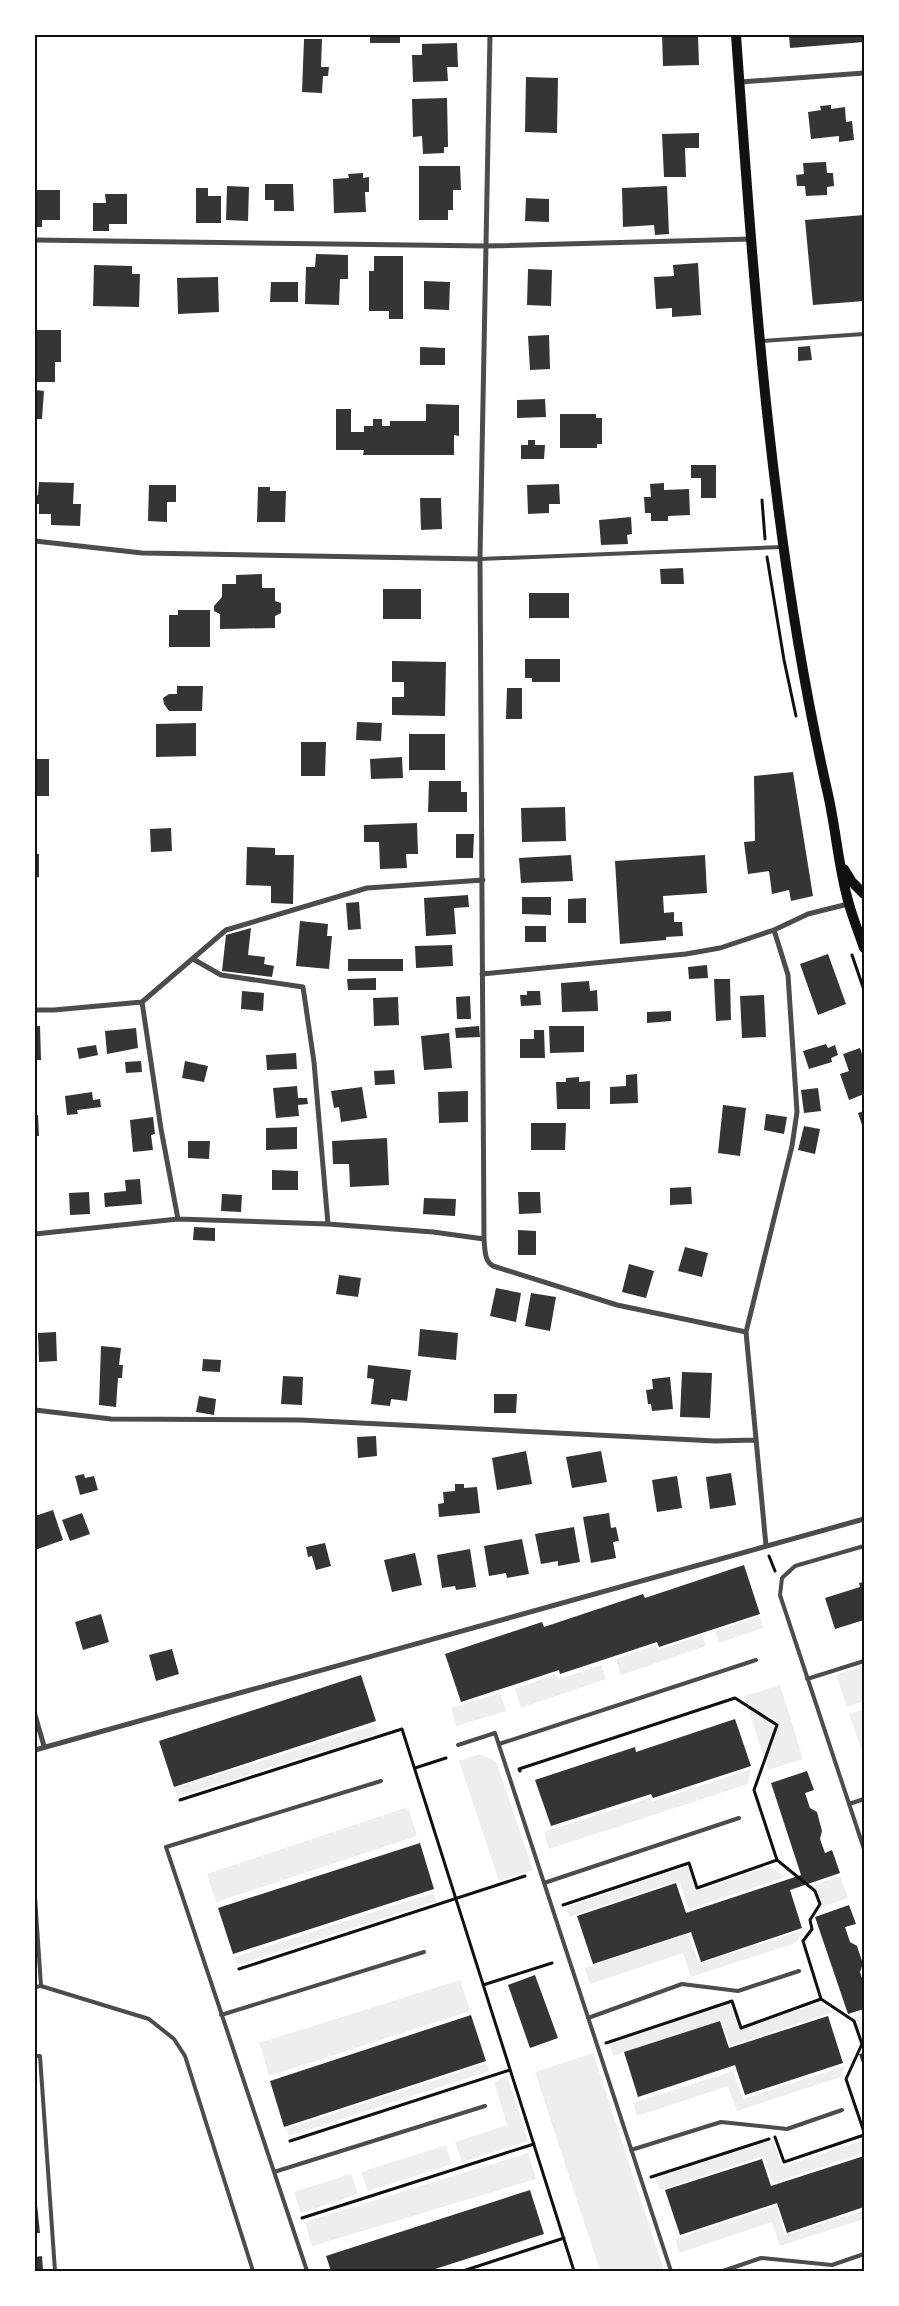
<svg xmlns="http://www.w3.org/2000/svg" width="899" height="2306" viewBox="0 0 899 2306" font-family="Raleway,sans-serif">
<rect width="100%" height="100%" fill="#fff"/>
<path fill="#eee" d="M760,1616L763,1628L719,1643L715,1631Z
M702,1635L706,1646L621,1675L616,1659L656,1645L658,1650Z
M601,1665L606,1679L521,1708L515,1689L556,1674L558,1680Z
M864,1665V1701L847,1707L836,1675Z
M780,1685L803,1759L768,1770L744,1696Z
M500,1693L506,1711L456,1726L451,1708Z
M864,1709V1757L849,1714Z
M376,1725L378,1734L177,1797L175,1788Z
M480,1754L496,1761L533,1870L499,1881L459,1761Z
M751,1769L748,1784L549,1849L544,1832L650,1798L652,1802Z
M408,1807L417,1836L216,1902L207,1874Z
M688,1866L697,1891L770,1866L785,1877L689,1909L679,1880L569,1917L567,1907Z
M840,1876L848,1898L819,1908L811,1886Z
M433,1893L436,1901L237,1965L235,1957Z
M803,1930L796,1943L691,1977L683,1953L590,1984L585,1968L688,1934L699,1964Z
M460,1980L470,2011L269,2076L259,2043Z
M732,2002L741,2028L820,2003L834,2012L730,2046L721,2020L613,2056L609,2042Z
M864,2014V2045L860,2046L851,2019Z
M593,2053L664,2271H600L535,2072Z
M487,2063L489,2071L289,2136L286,2129Z
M845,2066L841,2077L737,2111L728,2086L637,2116L633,2103L733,2071L743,2099Z
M507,2076L528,2141L462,2162L455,2142L507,2125L494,2082Z
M773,2140L782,2167L863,2140L864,2153L773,2183L763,2156L660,2190L656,2178Z
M446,2145L452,2164L368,2191L361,2172Z
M528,2153L536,2179L312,2246L305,2222Z
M351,2174L358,2194L301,2213L294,2192Z
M776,2206L785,2235L864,2210V2219L780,2246L772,2222L679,2253L675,2239Z"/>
<path fill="#353535" d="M370,35H400V43H370Z
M662,35H698L699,65L663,66Z
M789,35H864V42L790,48Z
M304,39H322L321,67H329L328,76H323L322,93L302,92Z
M457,43L458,67H447L448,81L413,82L412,55H422V44Z
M526,77L558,78L557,133L525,132Z
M447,98L448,147H444V153L423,154L422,136L413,137L412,99Z
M831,105V109L845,107L846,122L852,121L854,140L839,142V136L811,139L808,112L821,110L820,106Z
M699,133V148H685L686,177H664L662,134Z
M826,162L827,173H833L834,186L827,187V195L806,196L805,186H797L796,175L804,174L803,163Z
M419,166H460L461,190H453V210H448V220H419Z
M363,173V178L369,177V192H365L366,212L334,213L333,179L349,178L348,174Z
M265,184H293L294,211H274V200H265Z
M227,186L249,187L248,221L226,220Z
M667,186L669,234L655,235L654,225L623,227L622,188Z
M196,188H208V196H221V223H196Z
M36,190H60V220H42V227H35Z
M105,194H127V224H109V231H93V203H106Z
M526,198L549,199V222L525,221Z
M864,215V301L813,305L805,220Z
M316,254L348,255V279H340L339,305L305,304L306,267H315Z
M374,256H403V319H389V311H369V271H374Z
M698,263L701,315L672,317V308L656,309L654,277L674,276L673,265Z
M94,265L132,266V274H140L139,307L93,306Z
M528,269L552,270L551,306L527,305Z
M218,277L219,312L178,314L177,278Z
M424,281L450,282L449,310L424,309Z
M271,282H298V302H270Z
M35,330H61V362H55V382H35Z
M549,335L550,369L530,370L528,336Z
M810,346L812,360L798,361V347Z
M420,347L445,348V365H420Z
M35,390L44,391L42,419H35Z
M545,399L546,417L517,418V400Z
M426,404L459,405V436L454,435V455H363L364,450H336V409H351V432H364V426H373V419H382V426H390V421H426Z
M560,414H596V418H602V444H597V448H560Z
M528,440H535V445H545L544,459H521V445H528Z
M691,465H716V498H701V478H691Z
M39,482L74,483L73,504H81L80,526L51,525V514H39V504H35V496L38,495Z
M664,483V490L689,489L690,515L668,516V521H651V513H645L644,497H651L650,484Z
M559,484L560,504H549V513L528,514L527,485Z
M149,485H176V502H167V522L148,521Z
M258,487H270V491H286L285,522H257Z
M420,498H441L442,529L421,530Z
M631,517L632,534L627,535L628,544L601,545L599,520Z
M683,568L684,584H661L660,569Z
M262,574V588H275V601L281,603V613L275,616V628L220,629V614L214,611V606L222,597V584H236V575Z
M383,589H421V619H383Z
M529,593H569V618H529Z
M178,610H210V647H169V615H178Z
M525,659H560V682H532V678H525Z
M392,661L446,662L445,716L392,715V697H404V682H392Z
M177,686H203L202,711H169L164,704L163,698L169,694H177Z
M507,688H522V719H506Z
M357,722L382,723L381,741L356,740Z
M196,723V756L156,757V724Z
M409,734H445V770H409Z
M301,742H326L325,776H301Z
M402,757L403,778L371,779L370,759Z
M35,759H49V796H35Z
M793,772L813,896L791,901L789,890L772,894L769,871L748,874L744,842L755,841L754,776Z
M429,781H461V792H467V812H428Z
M565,807L566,841L522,842L521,808Z
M417,823L418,854H406L407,868L380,869L379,842H364V825Z
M171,828L172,851L151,852L150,829Z
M456,834H474L473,858H456Z
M247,847L275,848V855H294L293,904L271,903V886L246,885Z
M35,854H39V877H35Z
M571,855L573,881L521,883L519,858Z
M705,855L707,893L663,896L664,913L674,912V922H682L683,936L666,937V940L620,944L615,861Z
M468,895L469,907L454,908L456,934L426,936L424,898Z
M522,897H551V915L522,914Z
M586,898V923H568V899Z
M359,902L361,929L348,930L346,903Z
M300,921L328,924L327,936H332L329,969L296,966Z
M525,926H546V942H525Z
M251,928L248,955L265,957L264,964L274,966L272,977L222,971L226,935Z
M452,945L453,966L416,968L415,946Z
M828,954L846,1004L818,1015L800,964Z
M348,959H403V971H348Z
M707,965L708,978L689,979L688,967Z
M376,978V990H348L347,979Z
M714,979H730L731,1020L716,1021Z
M589,981L590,991L597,990L598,1011L562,1012L561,983Z
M242,991L264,993L263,1011L241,1009Z
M527,991H540L541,1005L521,1006L520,995H527Z
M764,995L766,1037L742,1038L740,996Z
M470,996L471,1019H457L456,997Z
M398,997L399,1025L374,1026L373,998Z
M671,1011V1021L647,1023V1012Z
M35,1026H40L41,1060H35Z
M479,1026L480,1037L456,1038L455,1028Z
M549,1026H584V1052L550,1053Z
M136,1028L138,1048L107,1054L105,1031Z
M534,1030H544L545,1058H520V1039H534Z
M449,1033L452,1068L424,1070L421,1036Z
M826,1044L828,1048L835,1045L838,1055L831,1058L832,1062L809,1069L803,1051Z
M96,1045L98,1055L79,1059L77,1048Z
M860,1048L864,1060V1094L849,1100L840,1074L849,1071L843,1054Z
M296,1053L297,1069L267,1070L266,1055Z
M141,1061L142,1072L126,1073L125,1062Z
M185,1061L208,1066L204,1082L182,1078Z
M394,1070L395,1084L375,1085L374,1071Z
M637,1074L638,1103L610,1104V1087L626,1086V1075Z
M579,1077V1082L590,1081V1109H557L556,1082H566V1078Z
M297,1086L298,1098H307L308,1104L298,1105L299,1116L276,1118L273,1088Z
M362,1087L367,1118L341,1122L339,1107L334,1108L331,1091Z
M818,1088L821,1111L804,1113L801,1090Z
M468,1091V1122L439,1123L438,1092Z
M92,1092L93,1100L100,1099L101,1107L77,1110L78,1114L67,1115L65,1096Z
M723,1105L746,1108L740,1156L718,1153Z
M864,1111V1131L858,1113Z
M766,1114L787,1117L784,1134L764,1130Z
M35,1115H38L39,1136H35Z
M153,1117L155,1134L151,1135L153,1150L133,1152L130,1120Z
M531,1123H566L565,1150H531Z
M804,1126L820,1129L815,1154L798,1150Z
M297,1127V1149L266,1150V1128Z
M387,1138L389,1185L350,1187L349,1164H333L332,1141Z
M188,1141H210L209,1159L188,1158Z
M272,1170L298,1171V1190H272Z
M140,1179L142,1204L105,1207L104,1193L126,1191L125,1180Z
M691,1187L692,1204L670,1205V1188Z
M89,1192L90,1214L70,1215L69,1193Z
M518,1192H540L541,1213L519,1214Z
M222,1194L242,1195L241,1212L221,1211Z
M424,1198L456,1199L455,1216L423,1214Z
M194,1227L215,1228V1241L193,1240Z
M518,1230L536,1231V1255H518Z
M685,1247L708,1253L702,1277L678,1271Z
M629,1264L654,1271L646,1298L622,1292Z
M339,1275L361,1278L358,1297L336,1294Z
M496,1288L521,1293L516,1322L490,1316Z
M531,1293L556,1297L550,1331L525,1326Z
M420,1329L458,1333L456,1360L418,1356Z
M56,1332L57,1361L39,1362L38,1333Z
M101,1346L121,1348L119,1365H123L122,1378H118L116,1407L99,1405Z
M203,1359L221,1360L220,1372L202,1371Z
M368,1365L411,1370L407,1401L391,1399L390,1406L371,1404L374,1379L367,1378Z
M682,1372L712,1373L710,1418L680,1417Z
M283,1376L303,1377L302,1405L281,1404Z
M670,1377L673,1409L652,1411L651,1404H648L646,1390L653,1389L652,1379Z
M494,1394H517L516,1413H494Z
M199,1396L216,1399L214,1415L196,1412Z
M376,1436L377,1456L358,1458L357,1437Z
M526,1451L532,1484L497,1490L492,1458Z
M601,1451L607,1482L572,1488L566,1457Z
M731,1473L736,1505L710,1509L706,1477Z
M84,1474L85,1478L94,1476L98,1490L80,1495L75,1476Z
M677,1476L682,1508L657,1512L652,1480Z
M455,1484H464V1488L477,1487L480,1513L439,1517L438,1504L444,1503L443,1492L455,1491Z
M53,1510L63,1540L35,1550V1516Z
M82,1513L90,1534L70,1541L62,1520Z
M609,1513L611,1528L616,1527L619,1541L613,1542L616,1558L591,1563L583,1517Z
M574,1527L580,1562L558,1566V1561L541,1564L535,1534Z
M522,1539L529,1574L507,1578L506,1573L489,1576L484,1546Z
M325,1543L331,1566L316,1570L312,1556L308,1557L306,1547Z
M470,1549L476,1587L456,1590L455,1586L442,1588L437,1555Z
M415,1553L422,1585L392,1592L384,1560Z
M744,1565L760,1614L659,1647L657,1642L560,1674L559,1670L461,1702L445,1654L542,1622L544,1627L643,1594L645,1598Z
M864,1582V1620L835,1629L825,1598L860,1587L859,1583Z
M101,1614L109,1642L83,1650L75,1622Z
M172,1649L179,1674L156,1681L149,1655Z
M361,1675L376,1721L174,1787L159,1741Z
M735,1719L751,1766L653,1798L651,1794L551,1826L535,1780L635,1747L636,1752Z
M807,1771L814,1790L805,1793L810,1808L817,1812L822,1831L820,1839L825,1853L832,1850L840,1873L790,1890L802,1928L701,1962L691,1932L593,1964L577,1916L676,1883L686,1913L801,1875L771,1783Z
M420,1843L434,1889L233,1954L218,1908Z
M849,1905L856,1924L845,1927L850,1942L857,1946L863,1964L860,1972L864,1984V2009L848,2014L815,1917Z
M535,1975L558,2038L530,2048L508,1985Z
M471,2015L486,2061L284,2127L270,2081Z
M828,2016L843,2063L745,2095L735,2065L638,2097L624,2052L720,2021L729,2048Z
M864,2053V2069L859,2054Z
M864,2156V2207L787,2233L777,2203L680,2235L665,2190L762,2159L771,2186Z
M35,2185L40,2233H35Z
M530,2190L544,2234L429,2271H331L326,2256Z
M42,2256L43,2271H35V2257Z"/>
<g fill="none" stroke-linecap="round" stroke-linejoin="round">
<path stroke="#111" stroke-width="3" d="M762,500L765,539
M767,557L784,660L796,716
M852,955L864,990
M769,1556L775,1571
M415,1768L446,1758
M520,1771L519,1769L735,1698L777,1725L754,1790L777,1860L815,1891L820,1904L810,1920L812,1929L803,1941L821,1999L854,2021L862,2044L846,2079L864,2132
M180,1800L402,1729L574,2271
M563,1905L689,1863L697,1888L777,1860
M239,1969L525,1876
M483,1985L552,1963
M606,2043L732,2001L741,2028L821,1999
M775,2137L784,2162L864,2135
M290,2141L510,2070
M651,2177L769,2139
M302,2218L534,2144
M463,2271L564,2238"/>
<path stroke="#4c4c4c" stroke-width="4" d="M761,341L864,334
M480,559L782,547
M864,1546L795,1566L782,1578L780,1595L864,1849
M807,1679L864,1661
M499,1744L756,1660
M458,1745L495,1733L671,2271
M849,1804L864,1799
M544,1883L739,1818
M35,1897L41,1986
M35,1987L41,1986L149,2019L174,2039L185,2056L253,2271
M221,2015L424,1952
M588,2018L682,1984L738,1991L799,1971
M35,2056H40L55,2271
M631,2150L721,2122L787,2129L842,2110
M274,2172L485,2106
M307,2271L166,1847L381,1781
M723,2271L761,2258L832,2265L864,2254"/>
<path stroke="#4c4c4c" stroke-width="5" d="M740,82L864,73
M35,240L487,246L751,239
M35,541L142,553L480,559
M193,959L221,975L303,987L314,1062L328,1224
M482,974L686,954L720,948L774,930L808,914L848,904
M142,1002L226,930L367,888L483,880
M142,1002L161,1129L178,1219
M35,1010H54L142,1002
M35,1234L178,1219L328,1224L433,1232L484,1239C485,1248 484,1261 493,1266L617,1305L746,1332
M484,1239L480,559L490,35
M35,1410L111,1419L301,1420L715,1441L755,1440
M766,1546L746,1332L792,1146L797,1112L788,975L774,930
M35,1715L44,1746
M35,1750L864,1519"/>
<path stroke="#111" stroke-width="10" d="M736,35C754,288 771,542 827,790C836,827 838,867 849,904C853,919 859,933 864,948
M844,869L852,882L864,894"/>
</g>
<rect width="899" height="2306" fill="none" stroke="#ffffff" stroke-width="72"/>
<rect x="36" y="36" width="827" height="2234" fill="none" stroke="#111" stroke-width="2"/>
</svg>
